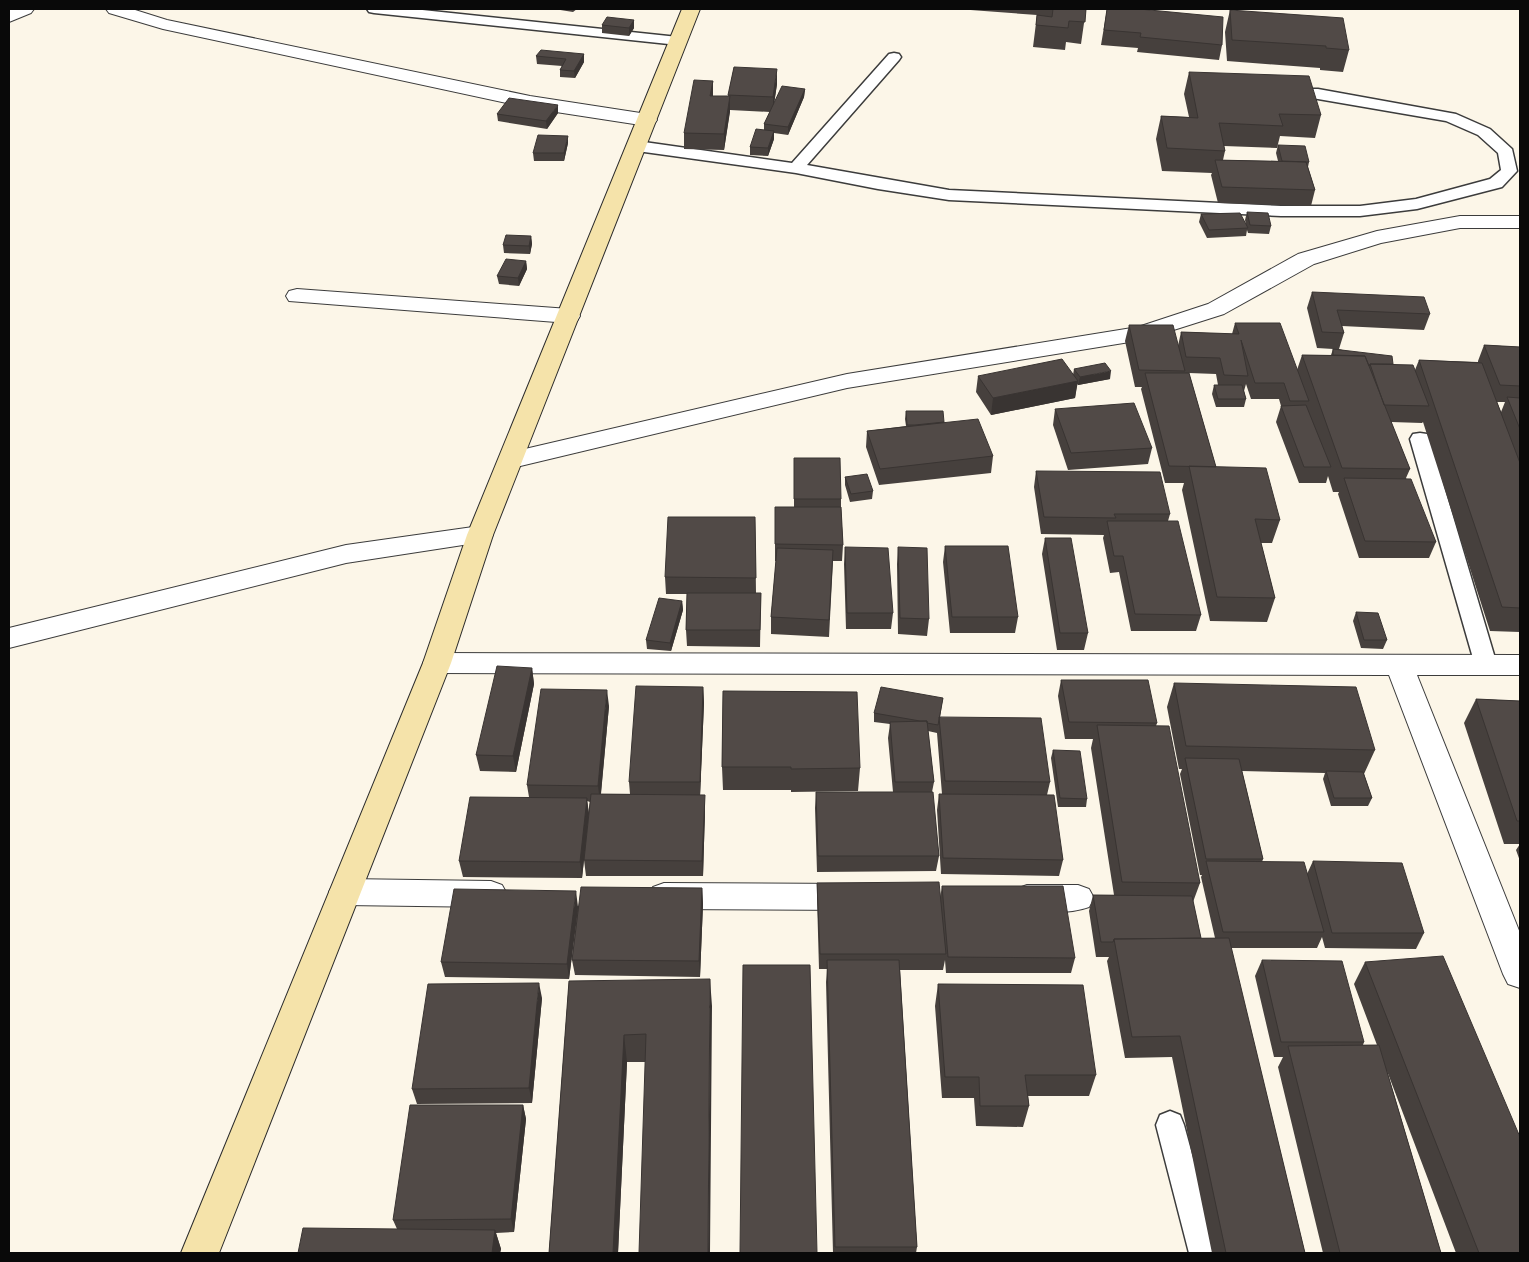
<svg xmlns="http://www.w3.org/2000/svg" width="1529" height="1262" viewBox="0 0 1529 1262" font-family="Merriweather,serif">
<rect width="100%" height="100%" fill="#fcf6e8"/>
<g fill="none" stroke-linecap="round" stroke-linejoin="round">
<defs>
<path id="lane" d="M367,9H413L678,37L683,38L685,41L683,44L678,45L374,13L369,12Z
M894,53L899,54L901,57L899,60L807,165L949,190L1281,206H1360L1416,199L1490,179L1501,170L1498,153L1478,135L1446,121L1318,99L1280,95L1277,92L1280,89H1318L1456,114L1490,129L1512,149L1517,171L1502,187L1417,209L1360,216H1281L949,200L878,189L796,173L637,151L631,149L629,146L631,143L637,141L792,163L889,54Z
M1420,433L1427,434L1430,439L1497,665L1494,671L1486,674L1478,671L1475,665L1410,439L1413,434Z
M1170,1111L1180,1115L1184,1125L1219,1253H1189L1156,1125L1160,1115Z"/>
<path id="street" d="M12,9H34L31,13L9,22V10Z
M106,9H132L167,20L530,96L647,114L654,116L657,120L654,124L647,126L530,108L163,29L109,13Z
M1460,216H1520V228H1460L1381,243L1314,264L1224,314L1142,340L847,388L512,468L503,466L500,460L503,454L512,452L847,374L1138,327L1208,304L1298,254L1377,231Z
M297,289L569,309L577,311L580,316L577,321L569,323L289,301L286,296L289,291Z
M480,526L489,529L493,535L489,541L346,563L9,648V628L346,545Z
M437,653L1520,655V675H1417L1520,933V988L1508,984L1503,974L1389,675L437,673L427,670L423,663L427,656Z
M345,879L491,881L502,885L507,894L502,903L491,907L345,905L334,901L329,892L334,883Z
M664,883L854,884L865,888L870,897L865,906L854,910L664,909L653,905L648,896L653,887Z
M1027,885H1078L1089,889L1094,898L1089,907C1070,914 1035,914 1016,907L1011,898L1016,889Z"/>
<path id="secondary" d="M682,9H700L493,535L451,663L219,1253H181L423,663L467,535Z"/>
</defs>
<use href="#lane" stroke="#3c3c3c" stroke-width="3"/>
<use href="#street" stroke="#3c3c3c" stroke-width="2"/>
<use href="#secondary" stroke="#2b2b2b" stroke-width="2"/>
<use href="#lane" fill="#fff" fill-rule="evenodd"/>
<use href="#street" fill="#fff" fill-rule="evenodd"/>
<use href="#secondary" fill="#f5e3aa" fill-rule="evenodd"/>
</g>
<path fill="#46403d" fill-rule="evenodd" d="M554,9H577L573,12Z
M957,9H1086L1081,44L1066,42L1065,50L1033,47L1037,15Z
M1107,9L1222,45L1219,60L1137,52L1138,48L1101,45Z
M1230,10L1349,50L1343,72L1320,70V68L1227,61L1225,32Z
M634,20V28L629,36L602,33V25Z
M584,54V62L575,78L560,77V70L562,66L537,64L536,56Z
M734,67L777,84L774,103L805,89L804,97L788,135L774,133V139L768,156L750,155V147L764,130V124L770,112L730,110L724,150L684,149V133L713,81V96H728Z
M1189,72L1321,115L1315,138L1280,136L1277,148L1224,146L1225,151L1223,160L1278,161L1276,153L1278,145L1309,162L1308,167L1315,190L1311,206L1218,203L1211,175L1212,173L1162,171L1156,139L1161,116L1189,117L1184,94Z
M558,113L547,129L498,121L497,114Z
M568,143L564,161H534L533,153Z
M1247,212L1271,226L1269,234L1248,233L1247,230L1246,236L1207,238L1199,222L1201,214L1246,225L1245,220Z
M531,236L532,244L530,254L504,253L503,245Z
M526,261L527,269L519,286L499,284L497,276Z
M1312,292L1430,314L1424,330L1342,326L1344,333L1339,349L1415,370L1419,360L1478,362V361L1484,345L1520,347V632L1490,631L1423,422L1422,423L1391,422L1410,469L1406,478L1436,542L1429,558H1359L1338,494L1339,492H1333L1328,476L1326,483H1299L1276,422L1281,406L1279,399H1251L1246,384L1244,391L1246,399L1244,407H1216L1212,394L1214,385H1218L1216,374L1189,373L1216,467L1280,520L1272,543H1261L1275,598L1267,622L1210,621L1182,490L1184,483H1165L1141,389L1142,387H1135L1125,341L1129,325L1178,346L1181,332L1232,334L1235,323L1297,370L1302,355H1331L1333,349L1317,348L1307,308ZM1497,402H1505L1501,412Z
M1074,369L1110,379L1078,385L1077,384L1075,398L991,415L976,392L978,376L1073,375Z
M1055,409L1152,448L1148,464L1068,470L1053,425Z
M906,411L944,422L993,456L991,473L879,485L866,447L867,431L906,426L905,419Z
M794,458L841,499V507L843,545L842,561H833L829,637L771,634V617L776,561H775V507H794Z
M1036,471L1170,514L1168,521L1201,615L1196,631H1131L1119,572L1110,573L1103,538L1104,535L1041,534L1034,487Z
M845,477L873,491L872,499L850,502L845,485Z
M755,517L756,593H761L760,647L687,646L686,630L687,594H666L665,577Z
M1045,538L1088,633L1084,650H1057L1042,554Z
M945,546L1018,617L1015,633H950L943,562Z
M845,547L893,613L891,629H846L844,564Z
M898,547L929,619L927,636L898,634L897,564Z
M682,601L683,610L671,651L647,649L646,640Z
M1356,612L1387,640L1383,649L1361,648L1353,621Z
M532,668L534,684L516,772L480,771L476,755Z
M1061,680L1157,723L1156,726L1200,883L1193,902L1201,938H1215L1201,877L1202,875H1200L1180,774L1182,769H1179L1167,707L1174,683L1375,750L1364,774L1372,798L1368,806H1331L1323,779L1325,773L1242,771L1263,859L1262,862L1307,874L1313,861L1424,933L1416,949L1325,948L1322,937L1317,948H1231L1305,1253H1212L1172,1057L1125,1058L1107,961L1109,957H1096L1089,911L1093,895H1114L1091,748L1093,739H1065L1058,696Z
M703,687L704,703L700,795L705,811L703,876H586L584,860L590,802L587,801L589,814L582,878L463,877L459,861L529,797L527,785L609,706L601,794H630L629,782Z
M723,691L860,768L858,791L791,792V790H723L722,767Z
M943,698L940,717L1050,782L1047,795L1063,860L1059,876L941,874L937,810L939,794H942L937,733L928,731L934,782L932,792L939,856L936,871L817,872L815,808L816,792H893L888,738L890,724L874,722V713Z
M1476,699L1520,701V861L1516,850L1520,844H1504L1464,723Z
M1053,750L1087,799L1086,807H1058L1051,758Z
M817,883L940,898L942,886L1075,958L1071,973H946L945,960L943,970H900L917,1247L916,1253H833L826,982L827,969H819L817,898Z
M702,888L703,904L700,977L575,975L572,960L578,910L569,979L445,977L441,962L578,906Z
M1262,960L1364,1042L1363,1045H1377L1354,984L1365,962L1520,1253H1456L1387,1071L1441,1253H1323L1278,1067L1283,1057H1274L1255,976Z
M569,981L712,1006L645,1062H627L618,1253H549Z
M938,984L1096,1075L1089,1096H1028L1029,1106L1023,1127L976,1126L974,1098H942L935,1006Z
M542,998L532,1103L417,1104L412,1089Z
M523,1105L526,1119L514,1232L496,1233L501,1249L500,1253H298L397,1229L393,1220Z"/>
<path fill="#393432" d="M634,20V28L629,36V28Z
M584,54V62L575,78L574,71Z
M777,69V84L773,112V97Z
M713,81V96H710Z
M805,89L804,97L788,135V127Z
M730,96V112L724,150V134Z
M558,105V113L547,129L546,121Z
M774,131V139L768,156V148Z
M568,136V143L564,161V153Z
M531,236L532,244L530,254L529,246Z
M526,261L527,269L519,286L518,278Z
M1111,371L1110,379L1078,385L1080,377Z
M1078,381L1075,398L991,415L993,398Z
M682,601L683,610L671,651L670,643Z
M532,668L534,684L516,772L513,756Z
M703,687L704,703L700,798V782Z
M607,690L609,706L600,802L598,786Z
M705,795V811L703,876L702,861Z
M587,798L589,814L582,878L580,862Z
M702,888L703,904L700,977L699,961Z
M576,891L578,907L569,979L567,964Z
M710,979L712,1006L710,1253H708Z
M539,983L542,998L532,1103L529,1088Z
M624,1035L627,1062L618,1253H613Z
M523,1105L526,1119L514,1232L511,1219Z
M495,1230L501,1249L500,1253H492Z"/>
<path fill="#514a47" stroke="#393432" d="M1053,9H1086L1085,22L1069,21L1068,28L1036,25L1037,15L1052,17Z
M1107,9H1139L1223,17L1222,45L1140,37L1141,33L1104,30Z
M1230,10L1343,18L1349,50L1326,48V46L1232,40Z
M607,17L634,20L629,28L602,25Z
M541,50L584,54L574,71L560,70L566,59L536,56Z
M734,67L777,69L773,97L728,95Z
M1189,72L1309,76L1321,115L1279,114L1283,126L1219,123L1225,151L1167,148L1161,116L1198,118Z
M694,80L713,81L710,96H730L724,134L684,133Z
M782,86L805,89L788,127L764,124Z
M509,98L558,105L546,121L497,114Z
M756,129L774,131L768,148L750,147Z
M538,135L568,136L564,153H533Z
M1278,145L1305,146L1309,162L1282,161Z
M1215,160L1306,162L1315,190L1222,187Z
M1247,212L1268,213L1271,226L1250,225Z
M1240,213L1248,228L1209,230L1201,214Z
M506,235L531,236L529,246L503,245Z
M506,259L526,261L518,278L497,276Z
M1312,292L1424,297L1430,314L1337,310L1344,333L1322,332Z
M1235,323H1280L1309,401H1290L1284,383H1255L1241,340L1248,376L1224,375L1220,358L1186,357L1181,332L1239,334Z
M1129,325H1173L1185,371L1139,370Z
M1484,345L1520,347V386L1500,385Z
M1333,349L1392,356L1393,364H1370L1369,366L1365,356L1333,355Z
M1302,355L1365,356L1410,469L1342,468Z
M1062,359L1078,381L993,398L978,376Z
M1419,360L1482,363L1520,463V608L1502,607Z
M1105,363L1111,371L1080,377L1074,369Z
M1370,364L1413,365L1429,406L1384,405Z
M1145,373H1189L1216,467L1169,466Z
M1214,385H1242L1246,399H1218Z
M1507,397L1520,398V429Z
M1134,403L1152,448L1071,453L1055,409Z
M1306,405L1331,467H1304L1281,406Z
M906,411H943L944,422L915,425H907Z
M978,419L993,456L880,469L867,431Z
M794,458H840L841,499H794Z
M1189,466L1266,468L1280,520L1255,519L1275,598L1217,597Z
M1036,471L1160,472L1170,514H1114L1116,518L1044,517Z
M867,474L873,491L851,494L845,477Z
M1344,478L1411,479L1436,542L1365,541Z
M775,507H841L843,545L775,544Z
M668,517H755L756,578L665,577Z
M1107,521H1178L1201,615L1135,614L1123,556H1114Z
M1045,538H1071L1088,633H1060Z
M945,546H1008L1018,617H952Z
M845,547L888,548L893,613H847Z
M898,547L927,548L929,619L900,618Z
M777,548L833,550L829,620L771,617Z
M687,593H761L760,630H686Z
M659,598L682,601L670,643L646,640Z
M1356,612L1378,613L1387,640H1364Z
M497,666L532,668L513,756L476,755Z
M1061,680H1148L1157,723L1069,722Z
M1174,683L1356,687L1375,750L1186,746Z
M636,686L703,687L700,782H629Z
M881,687L943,698L938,725L927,723V721H920L874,713Z
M541,689L607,690L598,786L527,785Z
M723,691L857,692L860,768L791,769V767H722Z
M1476,699L1520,701V821H1517Z
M939,717L1041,718L1050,782L945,781Z
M927,721L934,782H895L890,722Z
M1097,725L1169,726L1200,883L1122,882Z
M1053,750L1080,751L1087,799L1060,798Z
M1185,758L1239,759L1263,859H1206Z
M1326,771L1363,772L1372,798H1334Z
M816,792H933L939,856H818Z
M591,794L705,795L702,861L584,860Z
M939,794L1054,795L1063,860L943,858Z
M470,797L587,798L580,862L459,861Z
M1206,861L1304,862L1324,932H1223Z
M1313,861L1402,863L1424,933H1332Z
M939,882L946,954H820L817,883Z
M942,886H1063L1075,958L948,957Z
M581,887L702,888L699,961L572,960Z
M454,889L576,891L567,964L441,962Z
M1093,895L1192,896L1201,938L1114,939L1113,942H1101Z
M1229,938L1305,1253H1226L1180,1036L1132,1037L1114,939Z
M1443,956L1520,1137V1253H1479L1365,962Z
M827,960H899L917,1247H835Z
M1262,960L1342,961L1364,1042H1281Z
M743,965H810L817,1253H740Z
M710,979L708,1253H639L646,1034L624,1035L613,1253H549L569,981Z
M539,983L529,1088L412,1089L428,984Z
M938,984L1083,985L1096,1075H1025L1029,1106H980L979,1077H945Z
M1379,1045L1441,1253H1340L1288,1046Z
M410,1105H523L511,1219L393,1220Z
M303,1228L495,1230L492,1253H298Z"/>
<rect width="1529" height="1262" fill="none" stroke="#090909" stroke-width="20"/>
</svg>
